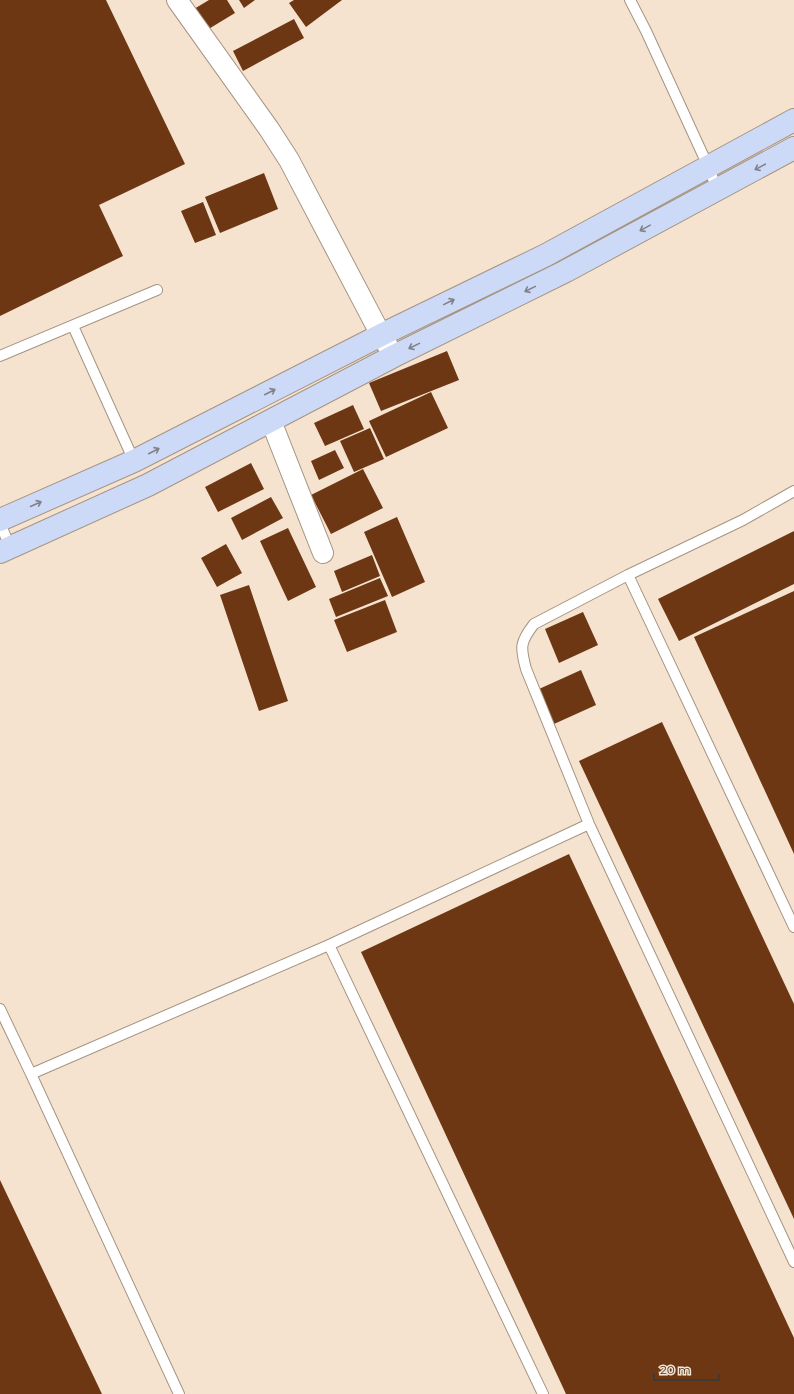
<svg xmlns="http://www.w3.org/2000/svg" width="794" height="1394" viewBox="0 0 794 1394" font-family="Montserrat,sans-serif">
<rect width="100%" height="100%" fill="#f5e3d0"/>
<path fill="#6d3713" d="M0,0H106L185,164L99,205L123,256L0,316Z
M209,0H227L235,13L202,33L189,12Z
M239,0H255L244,8Z
M294,0H342L306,27L289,3Z
M294,19L304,38L243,71L233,51Z
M264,173L278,209L220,233L205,197Z
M203,202L216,235L195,243L181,211Z
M447,351L459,380L381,411L369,383Z
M431,392L448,428L386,457L369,421Z
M353,405L364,429L325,446L314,423Z
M370,428L384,459L354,472L340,441Z
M335,450L344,468L319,480L311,461Z
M251,463L264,489L218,512L205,487Z
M363,469L383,508L331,534L311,495Z
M271,497L283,518L242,540L231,518Z
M397,517L425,582L392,597L364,532Z
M288,528L316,587L288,601L260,541Z
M794,531V584L679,641L658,599Z
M226,544L242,573L217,587L201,558Z
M372,555L380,576L342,592L334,571Z
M380,578L388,596L336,617L329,599Z
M249,585L288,701L259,711L220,595Z
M794,591V854L694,637Z
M385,600L397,632L347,652L334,620Z
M583,612L598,645L559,663L545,629Z
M581,670L596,705L554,724L539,689Z
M662,722L794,1004V1219L579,761Z
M569,854L794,1338V1394H566L361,952Z
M0,1180L102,1394H0Z"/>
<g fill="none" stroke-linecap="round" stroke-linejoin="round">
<defs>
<path id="lane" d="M630,0L646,31L708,166L717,189
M73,326L134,461
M0,356L157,290
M794,491L743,520L628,575L534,624C520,642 520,647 526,669L589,824L794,1262
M0,523L10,547
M628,575L794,927
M329,945L543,1394
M0,1009L31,1074
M179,1394L31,1074L329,945L589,824"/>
<path id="street" d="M177,0L269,129L289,160L381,335L394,356
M271,421L323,553"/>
<path id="secondary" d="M0,520L134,461L381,335L546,255L794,120
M0,552L148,485L394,356L566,271L794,148"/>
</defs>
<use href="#lane" stroke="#a59482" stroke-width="12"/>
<use href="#street" stroke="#a59482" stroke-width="22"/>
<use href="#secondary" stroke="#a59482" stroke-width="24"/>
<use href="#lane" stroke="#fff" stroke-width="10"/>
<use href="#street" stroke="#fff" stroke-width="20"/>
<use href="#secondary" stroke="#cddaf7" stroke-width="22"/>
</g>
<defs><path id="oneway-shaft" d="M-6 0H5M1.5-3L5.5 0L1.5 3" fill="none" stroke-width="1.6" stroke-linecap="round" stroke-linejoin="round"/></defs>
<g stroke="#80828b">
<use href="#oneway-shaft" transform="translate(760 167) rotate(152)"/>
<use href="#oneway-shaft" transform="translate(645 228) rotate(151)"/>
<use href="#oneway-shaft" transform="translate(530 289) rotate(154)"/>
<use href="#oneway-shaft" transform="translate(449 302) rotate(-26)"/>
<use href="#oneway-shaft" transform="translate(414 346) rotate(154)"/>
<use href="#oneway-shaft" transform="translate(270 392) rotate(-27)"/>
<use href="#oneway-shaft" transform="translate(154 451) rotate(-27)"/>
<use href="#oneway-shaft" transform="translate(36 504) rotate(-24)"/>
</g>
<path d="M654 1374v6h65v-6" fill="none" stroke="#413a32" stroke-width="2"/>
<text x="660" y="1374" font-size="12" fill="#413a32" stroke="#f5e3d0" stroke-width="3" paint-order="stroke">20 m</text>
</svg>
